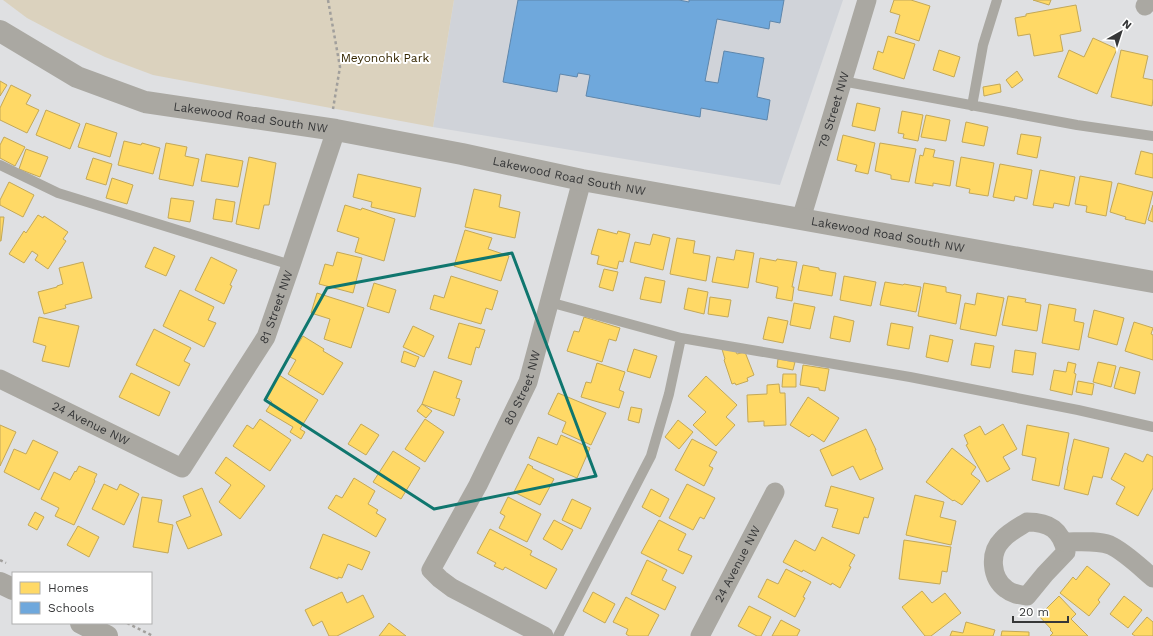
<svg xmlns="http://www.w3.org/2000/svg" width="1153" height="636" viewBox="0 0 1153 636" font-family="'Work Sans',sans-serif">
<rect width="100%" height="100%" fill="#dfe0e2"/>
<path fill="#d0d3d9" d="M454,0H843L780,185L433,127Z"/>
<path fill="#dbd2be" d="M3,0H454L433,127L153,75L105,57L65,38L27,18Z"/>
<path fill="#ffd966" stroke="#c3a858" d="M894,0H911L930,6L919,41L895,33L900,15L890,12Z
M1033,0H1051L1049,5Z
M1076,5L1081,31L1060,35L1063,51L1034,56L1030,34L1018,36L1015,18L1026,16V14Z
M888,36L915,44L904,79L873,69L878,51L883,53Z
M1093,38L1117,49L1097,94L1058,77L1069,50L1084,57Z
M939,50L960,57L954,77L933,70Z
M1121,50L1148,56L1143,78L1153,80V99L1152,106L1111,97Z
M1017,71L1023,80L1012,88L1006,80Z
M0,81L7,85L0,96Z
M1000,84L1001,92L984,96L983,87Z
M11,85L31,95L26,104L39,110L27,133L0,120V108Z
M857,103L880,108L875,131L852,126Z
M46,110L80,124L70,149L36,135Z
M902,111L923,115L918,141L903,138L904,134L898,133Z
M926,115L950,120L946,141L921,137Z
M966,122L988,127L984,146L962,142Z
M86,123L117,133L110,157L78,147Z
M1021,134L1041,137L1037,158L1017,154Z
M843,135L875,143L868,174L855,171L857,165L837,160Z
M4,137L25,147L15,166L0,158V145Z
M124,141L141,145L142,143L160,148L153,174L118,165Z
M166,143L187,147L185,156L199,159L193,186L159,179Z
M880,143L916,149L909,182L891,179V175L875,171Z
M925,148L935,150L933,157L954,161L950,186L933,183V186L915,183L920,155L923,156Z
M26,149L48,157L40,177L19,169Z
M1141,151L1153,154V178L1135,174Z
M206,154L243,161L238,187L201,181Z
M249,157L276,163L269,205H264L259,229L236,224Z
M961,157L994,163L988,196L969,193L970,189L956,186Z
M93,158L112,164L106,185L86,179Z
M1000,164L1032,170L1027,199L1015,196L1014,201L993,197Z
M1040,170L1075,177L1069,206L1054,203L1053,208L1033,205Z
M358,174L421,188L415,217L371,207L372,202L353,197Z
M1080,176L1112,182L1106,216L1086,212L1087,206L1075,204Z
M112,178L133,185L127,204L106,198Z
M9,182L34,195L23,217L0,205V200Z
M1118,183L1153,192L1145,224L1125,219L1126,217L1110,212Z
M474,189L501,195L499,207L520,212L515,238L465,227Z
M171,198L194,201L190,222L168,218Z
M216,199L235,202L232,222L213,219Z
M345,205L361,210L362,208L395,219L384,261L355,252L359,238L337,231Z
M1153,205V222L1148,220Z
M38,215L43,218L44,216L68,232L63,239L66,241L48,269L35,260L38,255L32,251L24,263L9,254L24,231L26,233Z
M0,217H4L1,241H0Z
M598,229L617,234L618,231L630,234L623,262L619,261L617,269L597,264L599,256L591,254Z
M465,230L492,238L488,249L509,256L501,281L454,266Z
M653,234L670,238L663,270L630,262L635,242L650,245Z
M677,238L695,241L693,253L710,256L706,281L670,274Z
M154,247L175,256L166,276L145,267Z
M736,250L754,253L748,288L712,282L717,257L734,260Z
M337,252L362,258L353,293L319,284L325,264L333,266Z
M211,257L237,270L230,285L232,286L224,304L195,290Z
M760,258L776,261L777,259L797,262L792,287H794L792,301L776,298L778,287L756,282Z
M83,262L92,298L65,305L66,308L44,314L38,292L57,287V286L63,284L59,268Z
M803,265L819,268V270L836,273L832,296L798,290Z
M604,269L618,272L613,291L599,287Z
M451,276L498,291L492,310L486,308L481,324L430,309L434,295L444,298Z
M844,276L876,282L871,306L840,300Z
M645,277L665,281L661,303L640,299Z
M885,282L903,285L904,284L921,287L916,312L880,305Z
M374,283L396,290L389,313L367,306Z
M924,283L946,287V292L961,295L956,324L918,316Z
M688,288L708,292L704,314L684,309Z
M180,290L214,307L208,320L216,323L204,347L163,326Z
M317,293L364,308L351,348L324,339L330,319L311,313Z
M977,293L1004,298L996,336L960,329L965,303L975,305Z
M1008,296L1026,299L1025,302L1041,305L1037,331L1002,325Z
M710,297L731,300L728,317L708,314Z
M794,303L815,307L810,329L790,325Z
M1049,304L1076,309L1074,321L1084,323L1079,350L1042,343Z
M1094,310L1124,318L1117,345L1088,337Z
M834,316L854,321L850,342L830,338Z
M39,317L79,326L69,367L42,361L46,346L33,342Z
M584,317L620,328L616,341L609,339L602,362L567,351L574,331L579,332Z
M768,317L788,321L783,343L763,339Z
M1134,322L1153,328L1151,334L1153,335V360L1125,351Z
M459,323L485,330L479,348L476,347L471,365L448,358Z
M891,323L913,327L909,349L887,345Z
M413,326L434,336L424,357L403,347Z
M154,329L191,348L184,361L190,364L179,386L136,365Z
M930,335L953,340L948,362L926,357Z
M303,336L324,349L323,351L343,363L323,395L288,374L296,360L290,357Z
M975,343L994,346L990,368L971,365Z
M721,346L734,348L737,354L745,352L754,375L747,378L748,381L736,385L735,383L732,384L724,360L725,359Z
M634,349L657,356L650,378L627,371Z
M1015,350L1036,353L1033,375L1012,372Z
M404,351L419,357L415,367L401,362Z
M778,359L795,362L793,370L777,367Z
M1068,362L1076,364L1074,373L1076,374L1072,395L1050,390L1054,370L1066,372Z
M1098,362L1116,366L1111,387L1093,382Z
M597,363L625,372L619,390L624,392L619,408L581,397L586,382L591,383Z
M803,365L829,369L825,391L819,390V388L800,385Z
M1120,367L1140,372L1135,394L1114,388Z
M434,371L462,381L456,398L460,399L454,416L422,404Z
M131,373L170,392L159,416L119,397Z
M783,374H796V387H782Z
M279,375L318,400L300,429L305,432L301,439L290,432L293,427L266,411L272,402L266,397Z
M706,376L737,405L726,417L735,425L716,446L693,425L706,412L688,396Z
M1078,381L1094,384L1092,395L1076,392Z
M779,384L780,393H785L786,425L764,426V421L748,422L747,395L767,394V385Z
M558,393L606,413L591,445L562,432L566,422L548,414Z
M808,397L839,418L824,442L812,434L809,437L790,425Z
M422,404L432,411L426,418L417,411Z
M631,407L642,409L639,423L628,420Z
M260,419L291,440L270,471L233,446L247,425L253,429Z
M425,419L444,432L425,462L405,449Z
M678,420L693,432L679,449L665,437Z
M361,424L379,435L366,455L348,444Z
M1003,424L1017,449L1003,457L1010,469L987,482L966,445L968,444L964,435L980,426L985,435Z
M0,425L16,432L0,466Z
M1027,425L1069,433L1059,486L1032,480L1036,458L1022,455Z
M866,429L876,450H875L883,469L860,480L853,466L832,476L820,450Z
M561,435L590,448L577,478L529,458L538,437L557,445Z
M692,439L717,452L709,466L713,468L704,486L675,470Z
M1074,439L1109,448L1102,478L1093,476L1088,495L1064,489L1068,470H1067Z
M33,440L58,452L39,490L4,472L14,449L26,454Z
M952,448L976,467L971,474L980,481L962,505L954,500L953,501L926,482Z
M393,451L420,468L401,499L373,482Z
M1125,453L1143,462L1147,454L1153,457V488L1138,516L1116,504L1125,487L1111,479Z
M226,457L265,486L240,519L219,502L231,485L215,473Z
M528,464L533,467L532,468L554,479L540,505L514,492Z
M79,466L97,474L94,480L95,481L74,525L55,516L59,508L41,499L54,472L70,480L75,471L76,472Z
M354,478L375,491L368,504L378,510L376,513L386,519L376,537L328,508L336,495L342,498Z
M104,484L117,490L120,484L139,494L124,525L92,509Z
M687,484L715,498L704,519L700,517L693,530L669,518Z
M831,486L874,498L868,518L864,517L859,534L832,527L838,509L825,506Z
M202,488L222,535L188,549L176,522L191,516L183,496Z
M651,489L669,499L660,517L642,507Z
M915,495L944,502L940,517L956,521L951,545L906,535Z
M142,497L162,500L158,522L173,525L168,553L133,547Z
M508,497L541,514L527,542L499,528L505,516L500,513Z
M572,499L591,508L581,529L562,520Z
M35,512L44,517L37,530L28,525Z
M554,520L573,530L562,550L543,539Z
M659,520L686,534L678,550L692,556L683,574L641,553Z
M78,526L99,537L89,557L67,545Z
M490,529L532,551L530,555L557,569L546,589L505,567L503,570L494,566L496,563L477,553Z
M323,534L370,552L362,570L348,564L342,578L338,577V579L310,568Z
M822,537L855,555L849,566L851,567L840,588L832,583L831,585L803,570L802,572L783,562L795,540L815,551Z
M904,540L951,547L947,572L942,571L940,584L899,579Z
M647,560L667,570L662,580L676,587L665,610L631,594Z
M1087,566L1110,584L1098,600L1100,602L1089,616L1060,593L1073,577L1076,580Z
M786,569L811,582L803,597L805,598L795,617L758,597L767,579L778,584Z
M922,591L932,603L945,593L961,613L931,636H925L902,607Z
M342,592L347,603L363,595L374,617L337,636H329L322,621L313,626L305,610Z
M593,592L615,604L605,623L583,611Z
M1059,596L1076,614L1071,619L1088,636H1050L1053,633L1050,630L1051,629L1039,616Z
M1124,596L1142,610L1128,628L1110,614Z
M626,597L659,615L648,636H629L626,634L628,629L613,622Z
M749,606L771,617L761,636H757L738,626Z
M1147,617L1153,622V636H1135L1132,634Z
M781,620L800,630L797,636H772Z
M966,622L995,630L993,636H950L952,631L963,633Z
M389,623L406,636H379Z
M1002,631L1029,632V636H1001Z"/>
<path fill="#6fa8dc" stroke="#5e86ab" d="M518,0H679L689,2V0H784L780,23L770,21L769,29L717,19L705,81L718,83L724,51L764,58L757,97L770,100L767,120L701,108L700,117L586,96L590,75L578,73L577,77L560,74L557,92L503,82Z"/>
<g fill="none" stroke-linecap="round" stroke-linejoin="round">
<path stroke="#a19f9c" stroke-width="2.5" stroke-dasharray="3 3" stroke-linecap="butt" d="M328,0L340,67L333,109
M0,560L6,563
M127,623L153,636"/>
<path stroke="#aaa8a2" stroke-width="10" d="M842,81L1077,125L1153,136
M972,106L983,45L997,0
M0,165L58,193L291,265
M549,302L681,338L910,377L1078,410L1153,427
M558,636L651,456L669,394L681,338"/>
<g stroke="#aaa8a2" stroke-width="19">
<path d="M1145,6L1149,0"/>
<path id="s1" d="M801,219L867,0"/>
<path id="s2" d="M0,379L182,468L266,337L291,265L336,130"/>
<path d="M1027,522C1050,522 1061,530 1066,552L1045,574L1027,596C1019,595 1012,594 1006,589C991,578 989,553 1002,540C1009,532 1019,527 1027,522Z"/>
<path d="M1064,542C1079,542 1096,540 1110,545C1125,552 1140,567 1153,578"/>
<path id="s3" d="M544,636L452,588L440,579L431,570L478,485L528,382L582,180"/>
<path id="s4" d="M700,636L775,492"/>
</g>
<path stroke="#aaa8a2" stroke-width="22" id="s5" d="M0,31L77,77L145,102L336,130L462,154L582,180L1153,282"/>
<path stroke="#a9a7a1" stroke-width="22" d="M0,583L13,589
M81,623L107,636"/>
</g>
<path fill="none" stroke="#0f766e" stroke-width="3" stroke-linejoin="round" d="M512,253L596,476L434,509L265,400L327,288Z"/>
<g text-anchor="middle" stroke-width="4" stroke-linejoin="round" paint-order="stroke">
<g font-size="12" fill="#352701" stroke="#fff">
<text x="385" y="62">Meyonohk Park</text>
</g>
<g font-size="12" fill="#363738" stroke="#fff">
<text dy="4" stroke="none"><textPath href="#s1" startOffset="114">79 Street NW</textPath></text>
<text dy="4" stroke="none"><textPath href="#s5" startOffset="269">Lakewood Road South NW</textPath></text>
<text dy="4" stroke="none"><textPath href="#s5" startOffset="593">Lakewood Road South NW</textPath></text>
<text dy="4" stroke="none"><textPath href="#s5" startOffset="917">Lakewood Road South NW</textPath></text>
<text dy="4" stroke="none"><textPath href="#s2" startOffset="390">81 Street NW</textPath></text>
<text dy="4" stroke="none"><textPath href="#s3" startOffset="336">80 Street NW</textPath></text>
<text dy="4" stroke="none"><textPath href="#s2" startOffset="101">24 Avenue NW</textPath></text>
<text dy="4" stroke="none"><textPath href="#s4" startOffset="81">24 Avenue NW</textPath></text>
</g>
</g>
<rect x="12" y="572" width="140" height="52" fill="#ffffff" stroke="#afafaf"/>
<rect x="20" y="582" width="20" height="12" fill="#ffd966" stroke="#afafaf"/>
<text x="48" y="592" font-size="12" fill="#363738">Homes</text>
<rect x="20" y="602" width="20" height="12" fill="#6fa8dc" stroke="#afafaf"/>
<text x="48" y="612" font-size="12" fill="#363738">Schools</text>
<g transform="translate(1121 32) rotate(39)" stroke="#ffffff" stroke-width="3" paint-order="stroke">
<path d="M0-3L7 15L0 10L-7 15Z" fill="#363738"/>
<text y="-6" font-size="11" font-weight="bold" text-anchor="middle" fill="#363738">N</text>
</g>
<path d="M1013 616v6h55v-6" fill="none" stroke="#363738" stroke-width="2"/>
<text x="1019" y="616" font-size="12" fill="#363738" stroke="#ffffff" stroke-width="3" paint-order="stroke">20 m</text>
</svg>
